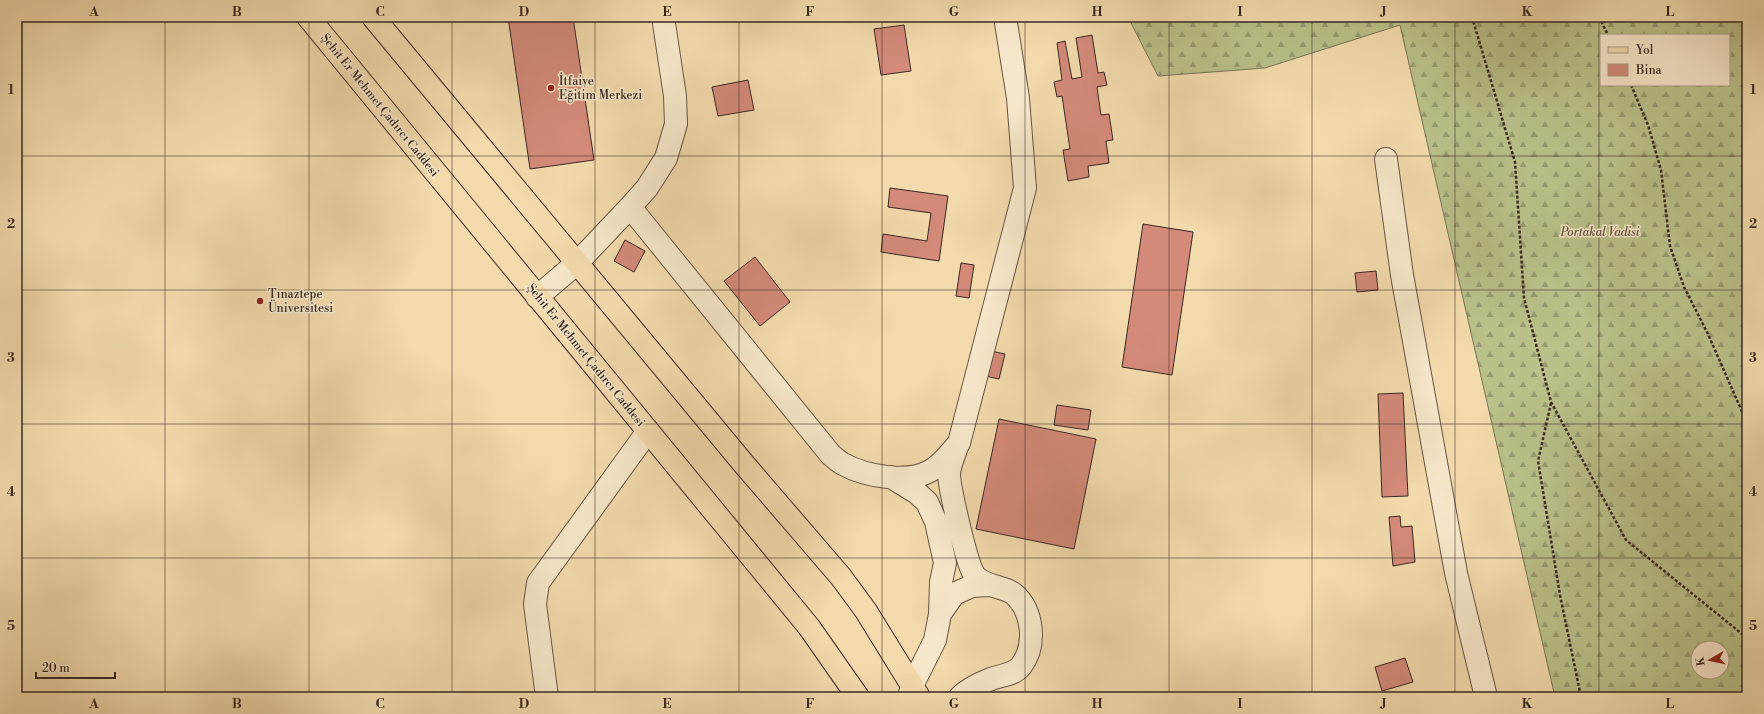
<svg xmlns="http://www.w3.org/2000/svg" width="1764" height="714" viewBox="0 0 1764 714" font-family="'Libre Bodoni',serif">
<defs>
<pattern id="forest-firs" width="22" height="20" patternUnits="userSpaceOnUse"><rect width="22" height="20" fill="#b9c08a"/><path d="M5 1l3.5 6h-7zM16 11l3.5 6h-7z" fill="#979c70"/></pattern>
</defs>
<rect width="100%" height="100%" fill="#f2daad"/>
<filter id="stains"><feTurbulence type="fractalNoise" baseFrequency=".005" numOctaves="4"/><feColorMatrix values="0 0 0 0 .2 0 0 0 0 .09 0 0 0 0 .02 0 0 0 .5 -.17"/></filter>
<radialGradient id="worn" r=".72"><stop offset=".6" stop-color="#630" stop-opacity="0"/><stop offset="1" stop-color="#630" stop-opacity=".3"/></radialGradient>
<path fill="url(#forest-firs)" stroke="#7a7455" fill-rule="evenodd" d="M1128,17H1747V697H1555L1400,25L1265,68L1158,76ZM1601,35H1729V85H1601ZM1698,648H1722V672H1698Z"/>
<path fill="#d38a79" stroke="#3a2820" d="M508,17H573L594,160L530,169Z
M904,25L911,71L881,75L874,29Z
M1092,35L1098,73L1104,72L1107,85L1097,87L1101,115L1109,114L1113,140L1106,141L1109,163L1088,166L1089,177L1068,181L1063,150L1070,149L1062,96L1057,97L1054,82L1062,80L1057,43L1065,41L1072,79L1082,77L1076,38Z
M748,80L754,110L718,116L712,87Z
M890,188L948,196L939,261L881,252L883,234L927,241L931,213L888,207Z
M1143,224L1193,232L1172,375L1122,367Z
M625,240L645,251L634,272L614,261Z
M755,257L790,302L760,326L724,281Z
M961,263L974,265L969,298L956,296Z
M1376,271L1378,290L1357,292L1355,273Z
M991,351L1005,354L999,379L985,376Z
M1403,393L1408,496L1382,497L1378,394Z
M1057,405L1091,410L1088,430L1054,425Z
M999,419L1096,439L1074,549L976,529Z
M1400,516L1401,527L1412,526L1415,562L1393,566L1389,517Z
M1405,658L1413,682L1382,691L1375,667Z"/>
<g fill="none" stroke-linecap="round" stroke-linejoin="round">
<defs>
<path id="minor" d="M1386,159L1402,275L1456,573L1486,697
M630,207L831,455C835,458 839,462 843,464C865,476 907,484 930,471C942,465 950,453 959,443L1025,188L1018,98L1005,17
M537,297L577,263L630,207L647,188L666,158L676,124L675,96L663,17
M957,447C954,455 950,465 949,473C949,487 967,566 975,576C985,587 1004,586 1014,594C1033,611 1037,645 1021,666C1014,675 1001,675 991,679C981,683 968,689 960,697
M891,477L917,493L927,502L936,522L945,563L941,582L940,614L935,640L912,686L909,697
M940,614L954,594L972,586L989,585
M547,697L535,604L538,583L648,431"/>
<path id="major" d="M308,17L809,627L858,697
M373,17L743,463L841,577L866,611L919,697"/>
</defs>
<use href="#minor" stroke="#685443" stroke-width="24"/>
<use href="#major" stroke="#3a2820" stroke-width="24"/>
<path stroke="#3a2820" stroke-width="2.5" stroke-dasharray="3 2" stroke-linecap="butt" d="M1472,17L1515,162L1524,298L1551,402L1626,540L1747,638
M1599,17L1608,35
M1741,17L1747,27
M1631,85L1648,125L1661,170L1670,246L1684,287L1708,334L1747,423
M1551,403L1538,461L1560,595L1581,697"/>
<use href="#minor" stroke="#f7e7ca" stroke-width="22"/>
<use href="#major" stroke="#f2daad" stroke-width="22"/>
</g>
<path fill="none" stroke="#3a2820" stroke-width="1" stroke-opacity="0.55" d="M165,17V697M309,17V697M452,17V697M595,17V697M739,17V697M882,17V697M1025,17V697M1169,17V697M1312,17V697M1455,17V697M1599,17V697M17,156H1747M17,290H1747M17,424H1747M17,558H1747"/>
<g fill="#8f2418" stroke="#f7e7ca" stroke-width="1.5">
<circle cx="551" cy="88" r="4"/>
<circle cx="260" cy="301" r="4"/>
</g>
<g text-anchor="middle" stroke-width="3" stroke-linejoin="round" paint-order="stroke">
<g font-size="12" fill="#3a2820" stroke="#f7e7ca" text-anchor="start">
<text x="559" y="85">İtfaiye<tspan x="559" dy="14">Eğitim Merkezi</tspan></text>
<text x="268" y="298">Tınaztepe<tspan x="268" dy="14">Üniversitesi</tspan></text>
</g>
<g font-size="12" fill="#3a2820" stroke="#f7e7ca">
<text transform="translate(380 105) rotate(51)" y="4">Şehit Er Mehmet Çadırcı Caddesi</text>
<text transform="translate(586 355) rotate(51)" y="4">Şehit Er Mehmet Çadırcı Caddesi</text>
</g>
<g font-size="12" font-style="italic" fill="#5a4e3a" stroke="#f7e7ca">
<text x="1600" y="236">Portakal Vadisi</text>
</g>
</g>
<rect width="1764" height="714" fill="none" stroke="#f2daad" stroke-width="44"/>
<rect x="1600" y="34" width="130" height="52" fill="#f7e7ca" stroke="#ab9b86"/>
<rect x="1608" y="47" width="20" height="6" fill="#f2daad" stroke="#ab9b86"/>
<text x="1636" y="54" font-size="12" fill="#3a2820">Yol</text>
<rect x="1608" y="64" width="20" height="12" fill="#d38a79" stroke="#ab9b86"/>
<text x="1636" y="74" font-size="12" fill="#3a2820">Bina</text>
<g transform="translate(1710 660) rotate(261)"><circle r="19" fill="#f7e7ca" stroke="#ab9b86"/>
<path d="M0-3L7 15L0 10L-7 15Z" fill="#8f2418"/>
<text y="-6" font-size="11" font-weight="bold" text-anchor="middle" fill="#3a2820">K</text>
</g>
<path d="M36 672v6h79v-6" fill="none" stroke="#3a2820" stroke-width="2"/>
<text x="42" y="672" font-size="12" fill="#3a2820" stroke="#f7e7ca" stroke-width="3" paint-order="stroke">20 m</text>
<rect x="22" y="22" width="1720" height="670" fill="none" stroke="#3a2820" stroke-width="1.5"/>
<g font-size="13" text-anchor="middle" font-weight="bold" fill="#3a2820">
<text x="94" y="16">A</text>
<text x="237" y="16">B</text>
<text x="380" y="16">C</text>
<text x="524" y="16">D</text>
<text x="667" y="16">E</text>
<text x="810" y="16">F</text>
<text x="954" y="16">G</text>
<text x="1097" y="16">H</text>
<text x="1240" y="16">I</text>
<text x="1384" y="16">J</text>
<text x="1527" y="16">K</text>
<text x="1670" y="16">L</text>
<text x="11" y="94">1</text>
<text x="1753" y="94">1</text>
<text x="11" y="228">2</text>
<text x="1753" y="228">2</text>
<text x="11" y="362">3</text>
<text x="1753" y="362">3</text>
<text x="11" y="496">4</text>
<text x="1753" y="496">4</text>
<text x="11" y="630">5</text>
<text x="1753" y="630">5</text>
<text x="94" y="708">A</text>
<text x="237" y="708">B</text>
<text x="380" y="708">C</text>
<text x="524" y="708">D</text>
<text x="667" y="708">E</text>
<text x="810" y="708">F</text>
<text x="954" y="708">G</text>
<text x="1097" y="708">H</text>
<text x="1240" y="708">I</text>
<text x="1384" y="708">J</text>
<text x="1527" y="708">K</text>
<text x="1670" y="708">L</text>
</g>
<rect width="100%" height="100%" filter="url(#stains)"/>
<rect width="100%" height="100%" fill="url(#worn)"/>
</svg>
